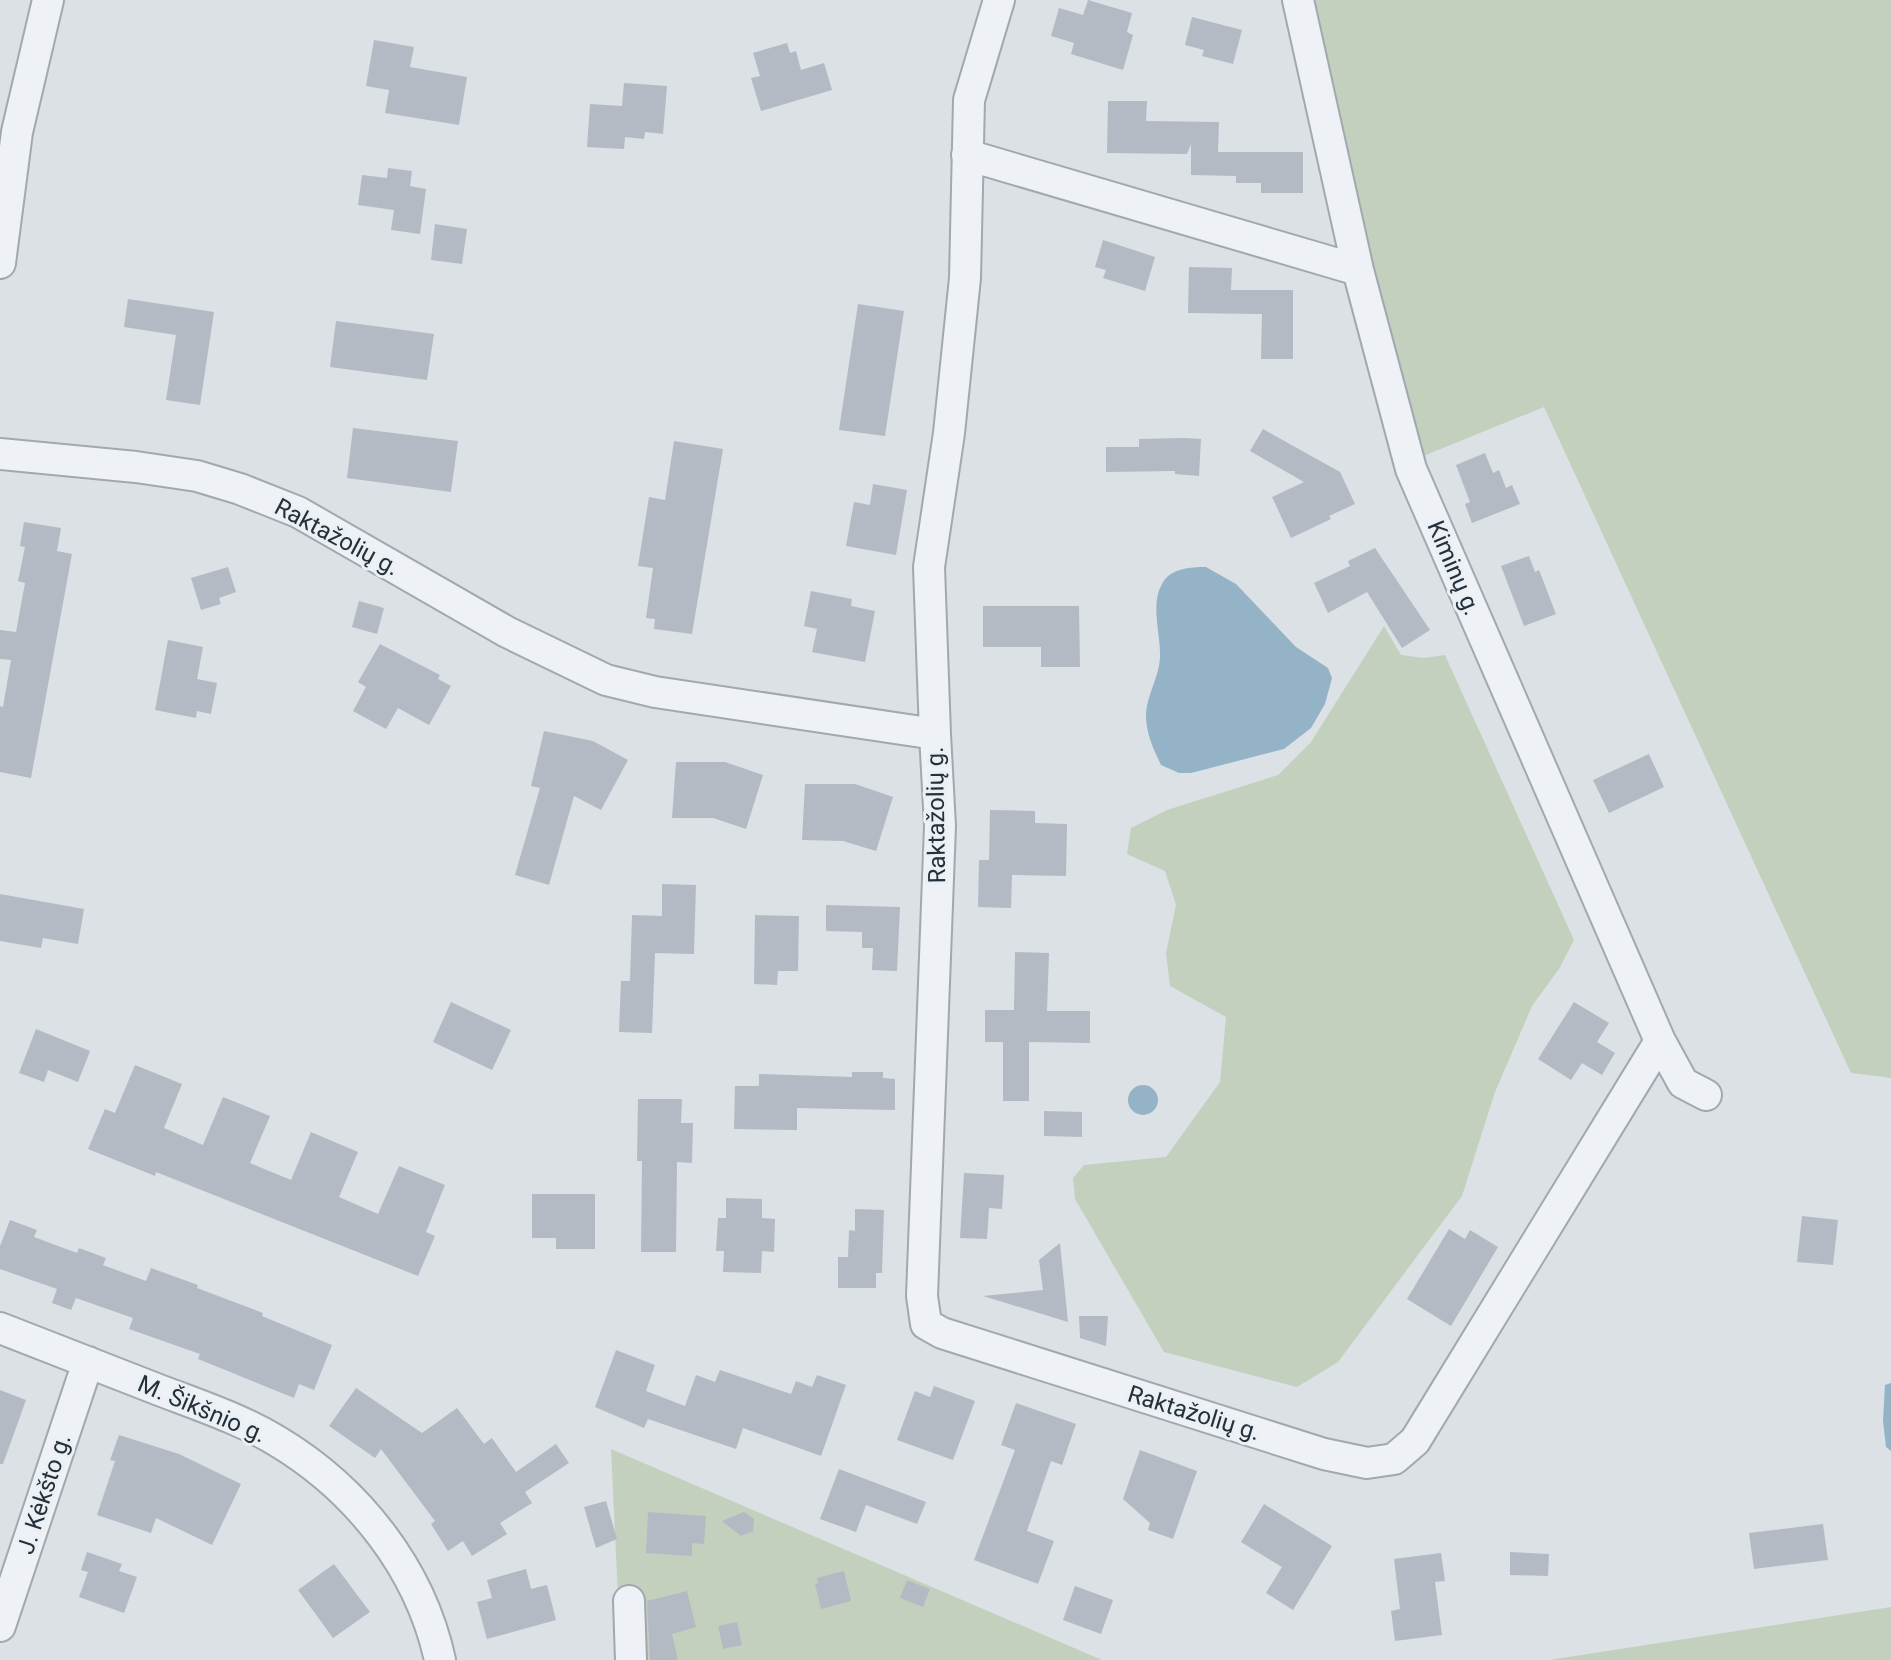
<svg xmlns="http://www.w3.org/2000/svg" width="1891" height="1660" viewBox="0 0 1891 1660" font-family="Roboto,sans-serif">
<rect width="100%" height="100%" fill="#dce1e6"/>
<path fill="#c3d0bd" d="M1311,0H1891V1078L1851,1073L1544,407L1416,459Z
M1384,626L1401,655L1424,658L1445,655L1574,940L1559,969L1532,1006L1495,1092L1462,1196L1338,1362L1297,1387L1164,1352L1075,1199L1073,1178L1084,1165L1166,1157L1220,1082L1226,1017L1170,986L1166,953L1176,905L1165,871L1127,854L1131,828L1167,810L1278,775L1311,742Z
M611,1449L1102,1660H621Z
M1891,1607V1660H1549Z"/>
<path fill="#95b3c7" d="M1206,567L1236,584L1296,647L1328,668L1332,678L1325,704L1311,728L1284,749L1191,773H1179L1161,765C1154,750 1147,736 1146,718C1145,698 1159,678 1160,658C1161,635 1150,605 1162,584C1170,568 1191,567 1206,567Z
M1128 1100a15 15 0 1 1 30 0a15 15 0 1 1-30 0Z
M1891,1383V1451L1886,1447L1883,1421L1885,1385Z"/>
<path fill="#b3bac3" d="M1088,0L1132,13L1127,32L1133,35L1123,70L1071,54L1074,43L1051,36L1059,8L1083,15Z
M1192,17L1242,30L1233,64L1202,56L1204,50L1185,45Z
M374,40L414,47L410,67L467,77L459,125L385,113L389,90L366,86Z
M787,43L790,53L796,51L801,70L824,63L832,90L761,111L751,78L760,76L753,53Z
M624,83L667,86L663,134L645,132L644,139L625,137L624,149L587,147L590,104L622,106Z
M1108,101H1147L1146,121L1219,122L1218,152H1303V193H1261V183H1236V176L1191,175V144L1187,154L1107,153Z
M388,168L412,171L410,186L426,189L420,234L391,230L394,210L358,205L362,175L387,178Z
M435,224L467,229L462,264L431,260Z
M1103,240L1155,257L1145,291L1103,278L1106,270L1095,267Z
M1189,267L1232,268L1231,290H1293V359H1261L1262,314L1188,313Z
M128,299L214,312L200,405L166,400L176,335L124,327Z
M858,304L904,311L885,436L839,430Z
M336,321L434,334L427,380L330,367Z
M353,428L458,441L451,492L347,478Z
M1263,429L1340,472L1355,504L1329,516L1331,519L1291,538L1272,497L1304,482L1250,451Z
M1185,438L1201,439L1199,476L1175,474V471L1106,472V447H1139V439Z
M674,441L723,449L692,634L654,629L655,619L646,618L653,568L638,566L649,497L665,500Z
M1485,453L1493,473L1499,470L1506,488L1512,485L1520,504L1472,523L1465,504L1470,502L1456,465Z
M873,484L907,490L896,555L846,546L854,502L870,505Z
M24,522L61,528L57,551L72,554L31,778L0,772V706L3,707L11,660L0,659V630L16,632L25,583L18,581L25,547L20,546Z
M1375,548L1430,630L1402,648L1367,592L1328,613L1314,583L1350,566L1348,561Z
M1529,556L1535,572L1539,570L1556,614L1524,626L1501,566Z
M228,567L236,592L219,598L221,604L201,610L191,578Z
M811,591L852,599L851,606L875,611L865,662L812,652L817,629L804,626Z
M359,601L384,608L377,634L352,627Z
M983,606H1079L1080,667H1041V647H983Z
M168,640L203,647L197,679L217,683L211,714L197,711L196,718L155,710Z
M380,644L440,675L438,679L451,686L429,725L398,708L386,729L353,711L366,687L358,682Z
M544,731L593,741L628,760L601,810L574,796L549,885L515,875L540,788L531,786Z
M1649,754L1664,787L1609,813L1593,780Z
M676,762H725L763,775L746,829L713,818H672Z
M805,784H855L893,797L876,851L843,841L802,840Z
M990,810L1035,811V823L1067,824L1066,876L1012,875L1011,908L978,907L979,860H989Z
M662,884L696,885L694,954L655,953L652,1033L619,1032L621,981H630L632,915L662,916Z
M0,894L84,909L78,944L43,938L41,948L0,941Z
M826,905L900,907L897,971L872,970L873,948H862V932L826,931Z
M755,915L799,916L798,971H778L777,985L754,984Z
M1015,952L1049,953L1047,1011H1090V1043L1029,1042V1101H1003V1042H985V1010H1014Z
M451,1002L511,1030L492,1070L433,1042Z
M1574,1002L1609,1023L1597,1042L1615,1053L1602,1075L1582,1063L1571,1080L1538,1059Z
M36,1029L90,1051L78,1082L48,1070L44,1082L19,1073Z
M135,1065L182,1084L164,1128L203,1145L223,1097L270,1116L250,1163L291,1180L311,1132L358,1152L339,1197L378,1214L399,1166L445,1185L426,1232L435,1236L418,1276L156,1172L155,1176L88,1149L105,1109L115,1113Z
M852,1072H883V1078L895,1079V1110L797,1108V1130L734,1129L735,1086H759V1074L852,1077Z
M638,1099H682L681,1123H693L692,1163L677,1162L676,1252H641L642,1161H637Z
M1044,1111L1082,1112V1137L1044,1136Z
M964,1173L1004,1175L1002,1209L989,1208L987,1239L960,1238Z
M532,1194H595V1249H556V1238H532Z
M726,1198L762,1199V1218L775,1219L774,1252L762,1251L761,1273L723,1272L724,1251H716L718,1218H726Z
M855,1209L884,1210L882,1273H876V1288H838V1257H848L849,1230L855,1231Z
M1802,1216L1838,1220L1833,1265L1797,1262Z
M10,1220L37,1230L34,1237L77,1253L79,1248L106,1258L103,1265L146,1281L151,1268L198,1285L197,1288L263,1313L262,1316L332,1345L314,1390L299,1384L294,1398L198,1359L200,1354L129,1329L133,1318L76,1298L71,1310L52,1303L57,1289L0,1269V1246Z
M1449,1229L1465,1239L1470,1230L1498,1247L1451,1326L1407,1299Z
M1060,1243L1068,1322L983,1296L1043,1290L1039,1260Z
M1079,1316H1108L1106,1346L1080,1338Z
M616,1350L655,1365L646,1391L685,1406L696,1375L715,1382L720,1370L791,1394L796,1381L812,1387L817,1375L846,1385L821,1456L743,1428L736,1449L648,1419L644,1428L595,1407Z
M934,1386L975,1401L953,1460L897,1440L915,1391L930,1397Z
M356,1388L422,1433L457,1408L484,1444L492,1438L516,1472L556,1444L569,1463L525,1492L532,1503L500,1523L507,1534L472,1556L463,1541L448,1551L431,1524L435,1521L381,1449L375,1458L329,1426Z
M0,1390L26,1400L3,1464H0Z
M1016,1403L1076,1424L1062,1465L1051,1461L1027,1531L1054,1541L1038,1584L974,1560L1015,1450L1001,1445Z
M119,1435L179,1454L241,1484L212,1545L156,1518L151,1533L97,1515L115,1461L110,1460Z
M1140,1450L1197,1471L1173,1539L1148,1530L1150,1523L1123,1499Z
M839,1469L926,1502L917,1524L866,1505L856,1532L820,1519Z
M606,1501L617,1539L596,1548L584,1507Z
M1264,1504L1332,1546L1293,1610L1266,1593L1282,1567L1241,1542Z
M648,1512L706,1516L704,1544L692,1543V1556L646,1553Z
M744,1512L754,1519L753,1531L741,1536L722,1521Z
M1823,1524L1828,1560L1754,1569L1749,1533Z
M87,1552L122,1564L119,1571L137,1577L124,1613L79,1597L88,1572L81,1570Z
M1510,1552L1549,1554L1548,1576L1510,1575Z
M1441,1553L1445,1581L1435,1582L1442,1635L1395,1641L1391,1611L1400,1609L1394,1559Z
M334,1564L370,1612L333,1638L298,1590Z
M526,1569L531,1589L547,1585L556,1620L487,1639L477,1602L492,1598L487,1580Z
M844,1571L851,1601L821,1609L815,1584L818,1583L817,1578Z
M907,1580L930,1589L923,1607L900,1598Z
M1075,1586L1113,1600L1101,1634L1063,1620Z
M687,1591L696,1627L672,1634L678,1660H650L647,1601Z
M737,1622L742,1645L723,1649L718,1626Z"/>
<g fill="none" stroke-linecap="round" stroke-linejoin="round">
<defs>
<path id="street" d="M1298,0L1358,270L1411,469L1660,1041L1683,1083L1706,1095
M967,155L1358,270
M0,263L17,132L48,0
M0,454L136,467L197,476L240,489L298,512L507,632L606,680L655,692L935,734L940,826L922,1296L926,1324L942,1333L1324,1454L1367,1463L1394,1459L1415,1441L1660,1041
M935,734L929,567L949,433L965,278L969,100L999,0
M0,1328C51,1348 103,1368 154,1388C195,1404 239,1418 277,1441C357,1489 420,1568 440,1660
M629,1601L631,1660
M0,1626L88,1362"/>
</defs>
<use href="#street" stroke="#a1a8b0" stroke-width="34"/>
<use href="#street" stroke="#eef1f5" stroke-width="30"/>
</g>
<g text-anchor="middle" stroke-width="6" stroke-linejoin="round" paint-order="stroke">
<g font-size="24" fill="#25303c" stroke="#ebf0f4">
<text transform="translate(337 537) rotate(28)" y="8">Raktažolių g.</text>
<text transform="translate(1454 568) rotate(67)" y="8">Kiminų g.</text>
<text transform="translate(936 815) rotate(-91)" y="8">Raktažolių g.</text>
<text transform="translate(202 1409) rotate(23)" y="8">M. Šikšnio g.</text>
<text transform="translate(1194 1413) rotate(17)" y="8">Raktažolių g.</text>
<text transform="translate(44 1494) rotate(-72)" y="8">J. Kėkšto g.</text>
</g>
</g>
</svg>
